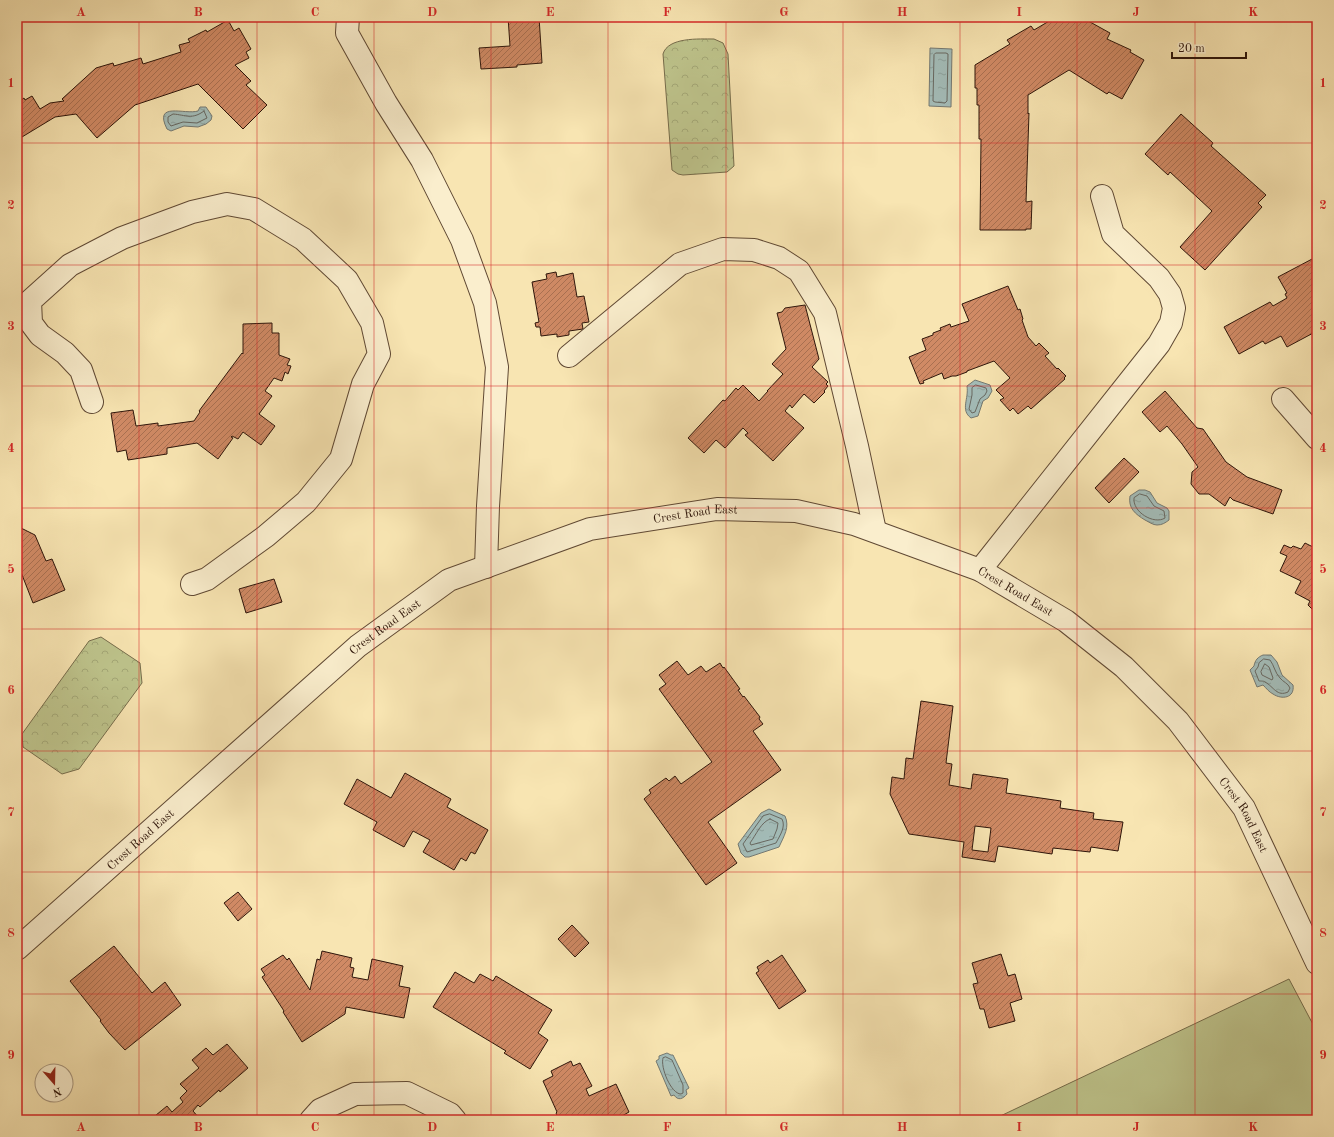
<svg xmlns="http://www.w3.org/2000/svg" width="1334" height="1137" viewBox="0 0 1334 1137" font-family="'Old Standard TT',serif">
<defs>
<pattern id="forest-crowns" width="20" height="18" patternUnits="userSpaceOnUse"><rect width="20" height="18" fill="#bec48c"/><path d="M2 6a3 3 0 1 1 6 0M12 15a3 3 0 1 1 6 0" fill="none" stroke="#a4a877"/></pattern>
<pattern id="water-ripples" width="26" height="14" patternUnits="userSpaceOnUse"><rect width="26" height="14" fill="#a3bcb8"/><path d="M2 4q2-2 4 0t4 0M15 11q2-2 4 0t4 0" fill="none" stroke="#8da19d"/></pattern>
<pattern id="building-hatch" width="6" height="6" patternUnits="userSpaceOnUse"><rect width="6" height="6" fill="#d08a65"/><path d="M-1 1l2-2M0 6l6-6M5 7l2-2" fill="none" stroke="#a97051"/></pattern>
</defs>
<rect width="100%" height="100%" fill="#f8e5b2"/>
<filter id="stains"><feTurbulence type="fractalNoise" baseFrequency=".005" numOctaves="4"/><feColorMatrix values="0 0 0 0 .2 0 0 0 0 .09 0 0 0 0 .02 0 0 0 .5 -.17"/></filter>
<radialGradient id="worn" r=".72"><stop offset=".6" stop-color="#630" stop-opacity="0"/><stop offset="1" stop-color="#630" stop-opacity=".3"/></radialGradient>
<path fill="#bec48c" stroke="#766c4b" d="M1289,979L1317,1032V1120H992Z"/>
<path fill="url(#forest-crowns)" stroke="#766c4b" d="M714,39L723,43L728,54L734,166L727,172L683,175L678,174L672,170L663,54C668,37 699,39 714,39Z
M101,637L140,663L142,683L79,769L62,774L23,747L22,734L89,641Z"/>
<path fill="url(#water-ripples)" stroke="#747972" d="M930,48L952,49L951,107L929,106Z
M200,107H206L212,116L211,120L206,124L198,127L184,126L171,131L167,129C153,101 185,115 198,111Z
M975,380L990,385L992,391L988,398L983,401L978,416L971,418C960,410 969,399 967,386Z
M1139,490H1145L1150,492L1157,503L1167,508L1169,511V520C1165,523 1162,525 1157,525C1153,525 1149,522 1145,520C1135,514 1128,508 1130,496Z
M1263,655H1271L1277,662L1282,675L1293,685C1295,698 1282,700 1273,694C1269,692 1266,688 1263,685L1257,687L1250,670L1254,666C1255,660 1258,657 1263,655Z
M769,809L785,816C790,827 784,836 779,847L749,857H745L741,853L738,844L761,813Z
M667,1053L671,1055H673L689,1088L686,1090L687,1094C683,1099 678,1101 674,1095L671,1096L656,1061L659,1059V1056Z"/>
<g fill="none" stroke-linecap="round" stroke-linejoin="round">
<path stroke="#686861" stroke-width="1" d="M936,53H946L948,54L947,101L945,103L935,102L933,101L934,55Z
M204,111L207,118L197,123L183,122L171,126L168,122V117L173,114C186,115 192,120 204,111Z
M976,385L986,388L987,391L985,395L980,399L975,412L972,413L969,409L972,395V388Z
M1140,494L1147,496L1154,506L1164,511L1165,518C1154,525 1132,512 1134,498Z
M1264,659L1270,660C1274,665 1275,673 1280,678C1283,682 1288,683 1290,688L1288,692C1277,697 1274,687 1265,682C1265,681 1260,681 1259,681L1255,671L1258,667L1259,663Z
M1265,664L1269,667L1273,678L1272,680L1262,675L1261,672Z
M770,814L782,819C786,827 780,835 776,843L747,852L743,844L763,816Z
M770,819L778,823L777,829L773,839L751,845L750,843C756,835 761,822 770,819Z
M666,1057L672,1060L683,1085V1093L681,1094C671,1094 660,1067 663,1058Z"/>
</g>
<path fill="url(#building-hatch)" stroke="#2e150a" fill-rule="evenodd" d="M508,17H539L542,63L517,65V67L481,69L479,48L510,46Z
M1056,17H1081L1110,33L1107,39L1131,50L1130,52L1144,60L1122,99L1109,92L1107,94L1069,70L1028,95V114L1029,113L1026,202L1032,201L1031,229H1026V230H980L981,139H979V105H977V88H975V65L1010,44L1007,40L1031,26L1034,30Z
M228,20L234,31L239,28L251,49L246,52L249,58L235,65L251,81L246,85L267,105L243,129L198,84L135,105L97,138L76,114L55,117L17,140V103L24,98L25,100L32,96L40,109L50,103L64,101L62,99L96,68L113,63L114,66L141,58L143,64L181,52L179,45L190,42L188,39L206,30L207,32Z
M1181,114L1213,143L1211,146L1266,195L1258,203L1262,207L1205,270L1180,247L1212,211L1170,172L1168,175L1145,154Z
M1314,258L1317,263V316L1314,318L1317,324V331L1287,347L1281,336L1265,344L1263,341L1239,354L1224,327L1270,302L1273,306L1287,298L1285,294L1287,293L1278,277Z
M556,272L557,277L573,273L577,297L584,296L589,322L582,323L583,329L569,331V335L557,337V334L541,336L540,327H536L535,323L539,322L532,282L547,279L546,274Z
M1008,286L1018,310L1020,309L1023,319L1022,320L1028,337L1036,346L1039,343L1049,353L1045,356L1057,369L1058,368L1066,376L1064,378L1065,379L1031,409L1028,406L1018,414L1013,408L1010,411L1000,400L1004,398L996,390L1010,378L994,361L967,371V372L956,376H952L944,379L942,373L923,381L924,383L920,384L909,357L926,350L922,339L933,335V333L941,330L940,328L950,324L951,327L969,321L962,304Z
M805,305L819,359L812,367L828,382L826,384L828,386L824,391L825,392L814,403L804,394L792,408L790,405L785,411L804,428L773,461L745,435L748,433L743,428L725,448L716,440L704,453L688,438L723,400L725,401L736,388L738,390L743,385L759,401L768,391H767L783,374L772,364L786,349L777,313L782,312L785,308Z
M272,323V333H279V355L290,359L287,365L291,366L288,374L285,372L282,381L274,378L265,391L272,396L259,414L275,426L261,445L243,432L238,439L232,436L231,437L233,438L218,459L197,443L167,448V454L128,460L126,450L117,452L111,413L133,410L136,426L158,423V426L194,421L200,412L199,411L242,353L243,354V324Z
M1165,391L1197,428L1203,429L1226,462L1247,477L1282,490L1273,514L1233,500L1230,497L1225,506L1209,494H1199L1191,484L1192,472L1198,467L1182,444L1167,426L1160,432L1142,412Z
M1124,458L1139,472L1109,503L1095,488Z
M17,526L35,535L46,561L52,559L65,590L33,603L17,562Z
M1305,543L1317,549V614L1308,605L1310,601L1295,593L1301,581L1280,571L1287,556L1280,553L1284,545L1291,548L1293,546L1301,549Z
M274,579L282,602L246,613L239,589Z
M677,661L688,675L701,666L706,672L720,663L723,668L724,667L740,689L738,690L743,697L744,696L760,717L759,719L763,724L753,731L781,770L708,822L737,863L706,885L644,799L651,793L649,790L666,778L669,781L675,776L681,784L712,762L659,689L666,684L659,675Z
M921,701L953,706L946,763L952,764L949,785L971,789L973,774L1008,779L1006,793L1061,801L1060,808L1094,813L1093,819L1123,822L1118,851L1091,847L1090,852L1053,848L1052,854L998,846L995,862L962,857L964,842L909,834L890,794L892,777L904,779L906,758L913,759ZM975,826L991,828L988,852L972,850Z
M405,773L451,799L447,807L488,830L475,854L471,852L466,861L461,858L454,870L423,852L430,840L413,831L404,847L373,830L377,822L344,804L357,779L391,798Z
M238,892L252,909L238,921L224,903Z
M572,925L589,943L575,957L558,939Z
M114,946L152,993L165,982L181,1005L125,1050L109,1033L100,1021L101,1020L70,981Z
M322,951L352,958L350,967L354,968L352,977L368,980L372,959L403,966L399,986L410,988L404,1018L346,1007L345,1014L302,1042L283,1012L284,1011L262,977L265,975L261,969L283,955L287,960L289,958L310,990L317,959L320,960Z
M1001,954L1008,976L1015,974L1022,999L1010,1003L1015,1021L989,1028L984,1009H980L973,984L978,983L972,963Z
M782,955L806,991L779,1009L756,973L759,971L757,967L768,960L770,963Z
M455,972L474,983L480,974L493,981L496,976L552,1010L538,1033L548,1040L530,1069L504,1053L506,1051L433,1007Z
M227,1044L248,1068L220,1092L219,1090L200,1107L198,1105L193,1111L200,1119L198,1120H150L167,1106L172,1112L183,1102L180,1098L187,1091L180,1084L199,1068L192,1060L206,1048L213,1055Z
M571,1061L573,1066L580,1063L592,1086L586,1089L589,1096L616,1084L629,1112L615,1120H559L556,1113L557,1112L543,1081L553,1076L551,1071Z"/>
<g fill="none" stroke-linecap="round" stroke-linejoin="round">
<defs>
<g id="minor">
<path d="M348,17L347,33L386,103L422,160L462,240L485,303L497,367L488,506L486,567"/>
<path d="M569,356L680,264L723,249L754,250L779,258L799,271L825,313L857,446L875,531"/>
<path d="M1283,399L1317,438"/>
<path d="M92,402L81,370L65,353L40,335L31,323L30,301L70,265L122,238L192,212L227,204L254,209L303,239L347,280L372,323L379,354L363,384L341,459L306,502L266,536L207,579L192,584"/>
<path d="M980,570L1159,344L1171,323L1174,308L1170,294L1159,278L1113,234L1102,196"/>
<path id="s1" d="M17,949L358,646L449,580L590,529L717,509L796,511L854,524L980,570L1066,621L1124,667L1178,721L1244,808L1317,963"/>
<path d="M311,1120L320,1110L355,1094L407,1093L450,1114L455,1120"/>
</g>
</defs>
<use href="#minor" stroke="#604934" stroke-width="24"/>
<use href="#minor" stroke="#faeecd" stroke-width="22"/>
</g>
<path fill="none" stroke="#d62828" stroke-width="1" stroke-opacity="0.55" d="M139,17V1120M257,17V1120M374,17V1120M491,17V1120M608,17V1120M726,17V1120M843,17V1120M960,17V1120M1077,17V1120M1195,17V1120M17,143H1317M17,265H1317M17,386H1317M17,508H1317M17,629H1317M17,751H1317M17,872H1317M17,994H1317"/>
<g text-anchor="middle" stroke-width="3.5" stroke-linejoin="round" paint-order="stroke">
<g font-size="12" fill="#2e150a" stroke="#faeecd">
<text dy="4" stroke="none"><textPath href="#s1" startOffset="825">Crest Road East</textPath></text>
<text dy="4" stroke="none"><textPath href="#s1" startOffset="1161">Crest Road East</textPath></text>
<text dy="4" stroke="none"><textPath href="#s1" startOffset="489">Crest Road East</textPath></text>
<text dy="4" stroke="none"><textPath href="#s1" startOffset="1485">Crest Road East</textPath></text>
<text dy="4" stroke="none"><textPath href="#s1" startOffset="165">Crest Road East</textPath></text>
</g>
</g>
<rect width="1334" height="1137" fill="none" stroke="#f8e5b2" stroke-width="44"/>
<g transform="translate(54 1083) rotate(160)"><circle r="19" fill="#faeecd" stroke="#a8977f"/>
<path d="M0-3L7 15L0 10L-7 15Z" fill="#8f2418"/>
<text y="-6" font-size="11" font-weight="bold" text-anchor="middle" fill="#2e150a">N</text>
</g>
<path d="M1172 52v6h74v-6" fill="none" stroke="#2e150a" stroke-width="2"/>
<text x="1178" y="52" font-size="12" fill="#2e150a" stroke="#faeecd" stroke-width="3" paint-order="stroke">20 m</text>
<rect x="22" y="22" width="1290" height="1093" fill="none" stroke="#d62828" stroke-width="1.5"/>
<g font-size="13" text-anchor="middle" font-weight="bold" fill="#d62828">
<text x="81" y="16">A</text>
<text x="198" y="16">B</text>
<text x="315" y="16">C</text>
<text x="432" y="16">D</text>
<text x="550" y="16">E</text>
<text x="667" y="16">F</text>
<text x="784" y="16">G</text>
<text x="902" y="16">H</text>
<text x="1019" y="16">I</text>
<text x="1136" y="16">J</text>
<text x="1253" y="16">K</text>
<text x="11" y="87">1</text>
<text x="1323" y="87">1</text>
<text x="11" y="209">2</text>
<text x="1323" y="209">2</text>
<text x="11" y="330">3</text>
<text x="1323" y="330">3</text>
<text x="11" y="452">4</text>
<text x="1323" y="452">4</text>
<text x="11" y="573">5</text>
<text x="1323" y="573">5</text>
<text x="11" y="694">6</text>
<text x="1323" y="694">6</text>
<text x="11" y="816">7</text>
<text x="1323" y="816">7</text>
<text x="11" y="937">8</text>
<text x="1323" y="937">8</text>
<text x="11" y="1059">9</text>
<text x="1323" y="1059">9</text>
<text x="81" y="1131">A</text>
<text x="198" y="1131">B</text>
<text x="315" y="1131">C</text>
<text x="432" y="1131">D</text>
<text x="550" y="1131">E</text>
<text x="667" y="1131">F</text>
<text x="784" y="1131">G</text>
<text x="902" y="1131">H</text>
<text x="1019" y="1131">I</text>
<text x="1136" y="1131">J</text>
<text x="1253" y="1131">K</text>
</g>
<rect width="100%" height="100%" filter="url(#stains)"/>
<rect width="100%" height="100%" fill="url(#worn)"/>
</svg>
